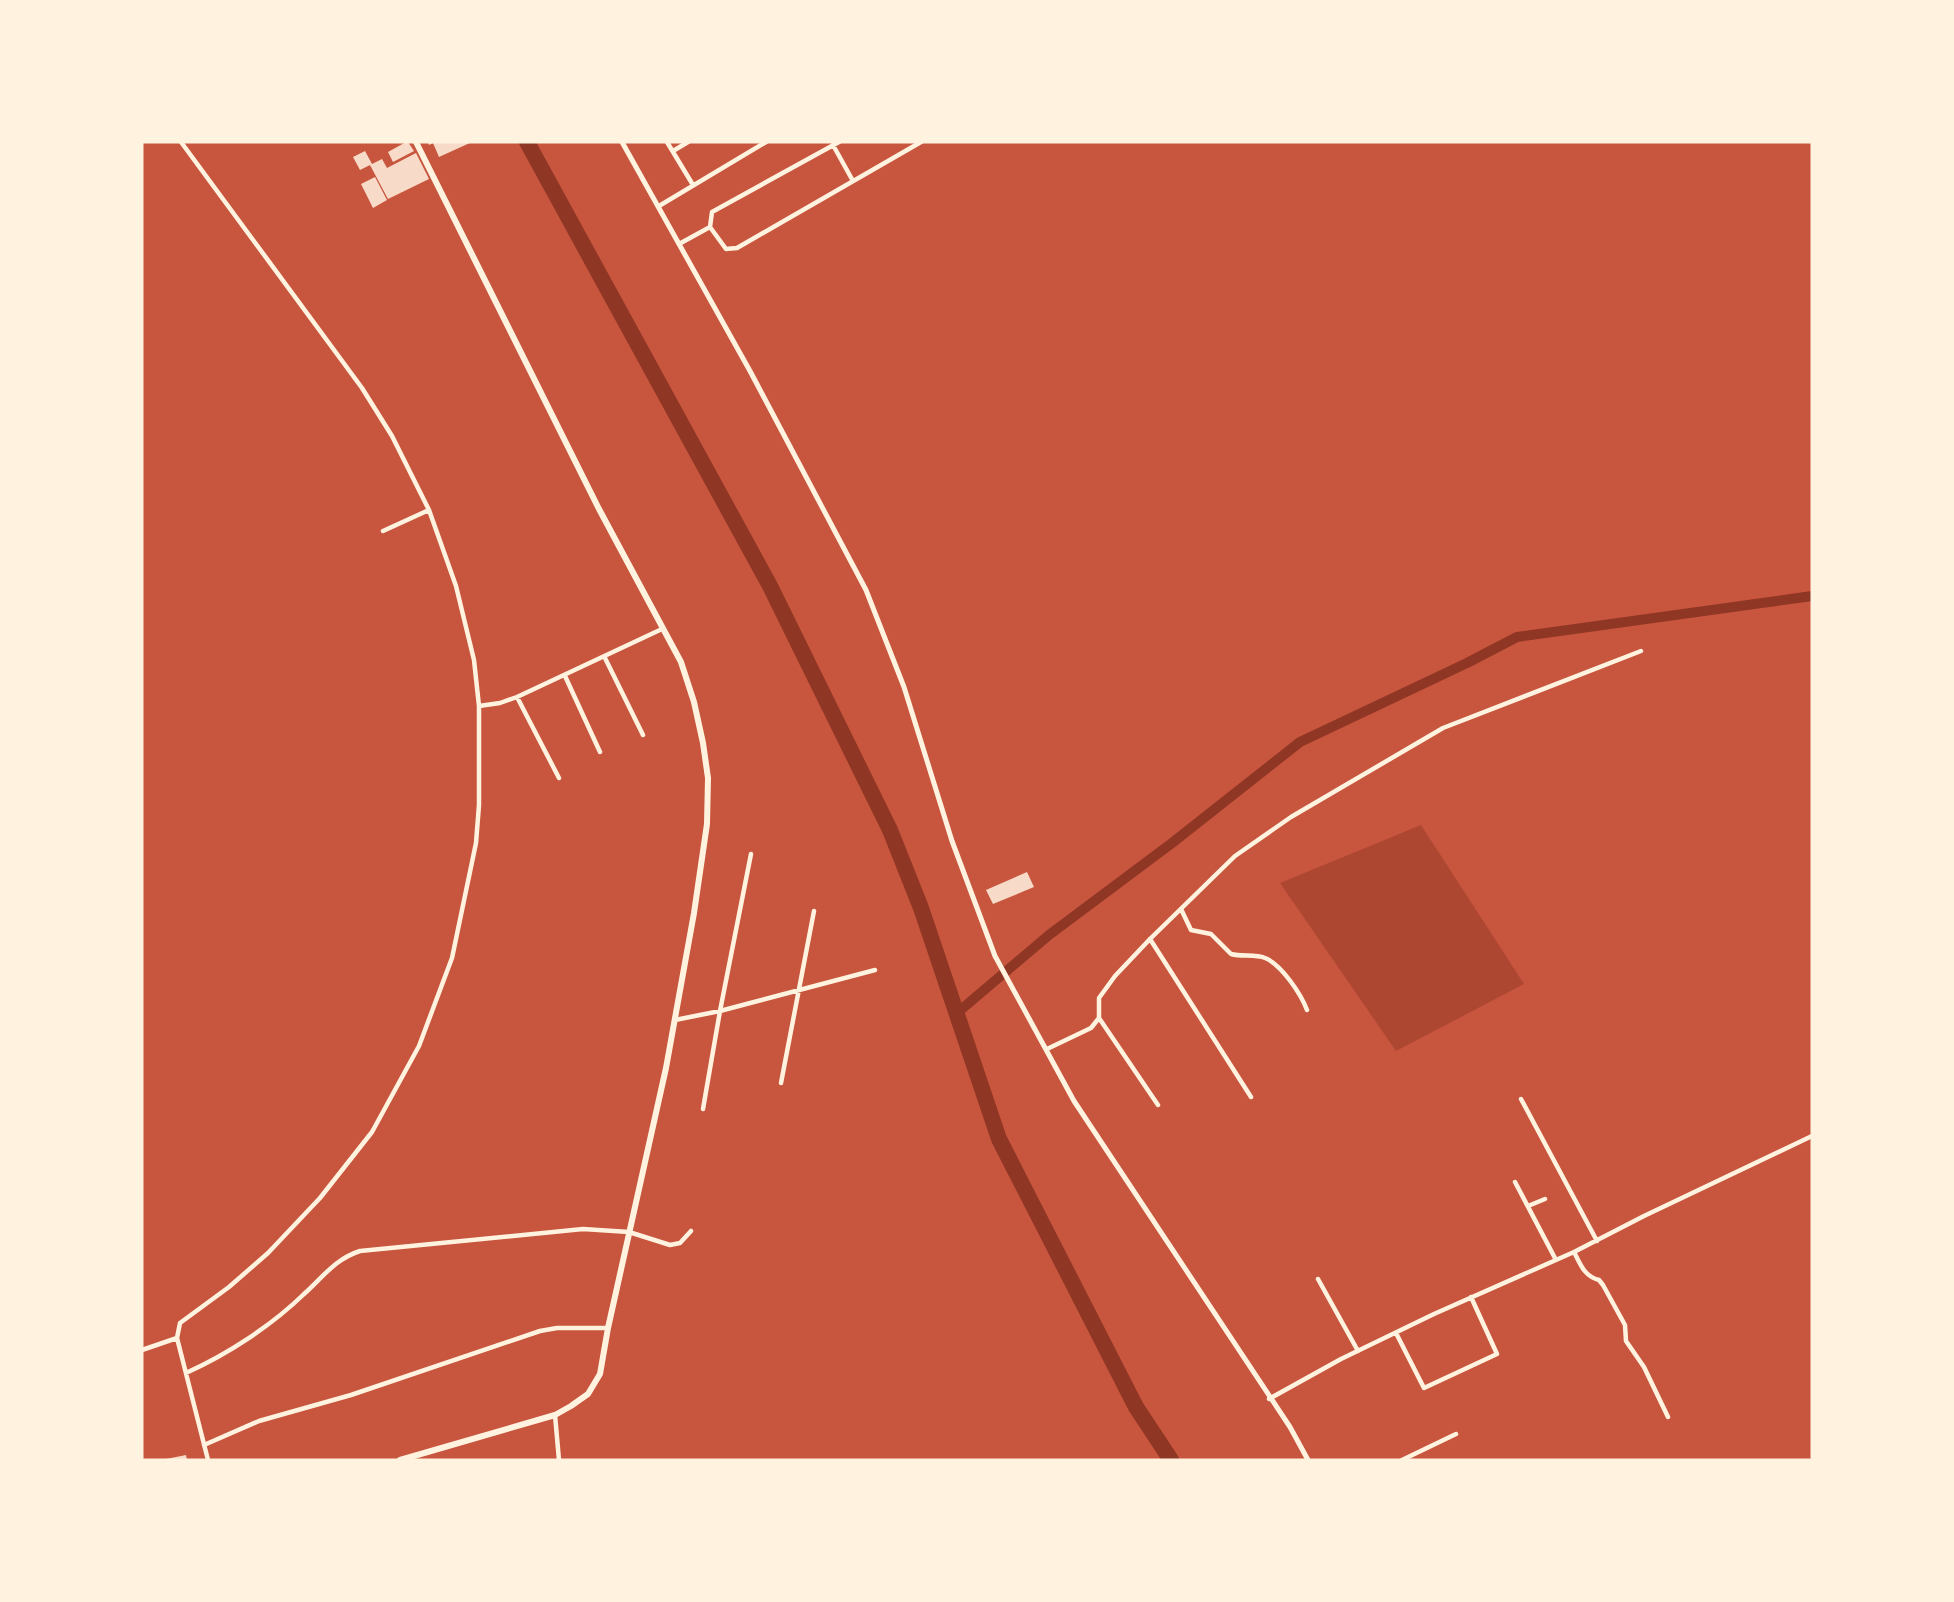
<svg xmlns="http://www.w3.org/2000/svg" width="1954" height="1602" viewBox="0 0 1954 1602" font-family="'Open Sans',sans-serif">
<rect width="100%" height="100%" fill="#c8553d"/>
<path fill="#ae4732" d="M1421,825L1524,984L1396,1051L1280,883Z"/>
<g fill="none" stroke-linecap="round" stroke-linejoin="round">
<path stroke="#8f3625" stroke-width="10" d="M957,1013L1049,935L1172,843L1300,742L1467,663L1517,637L1812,596"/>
<path stroke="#8f3625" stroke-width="16" d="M527,142L770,586L890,830L921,908L999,1139L1136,1407L1171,1460"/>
</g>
<path fill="#f7dbc8" d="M406,142H408L414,151L393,162L388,152Z
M428,142H472L439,157L433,143L429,145Z
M365,151L372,164L360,170L353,157Z
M416,153L429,179L388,199L370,165L382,159L387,168Z
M375,177L387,200L373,208L361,184Z
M1027,872L1034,887L993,904L986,890Z
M186,1455L187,1460H166V1459Z"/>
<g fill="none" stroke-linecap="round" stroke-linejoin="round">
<path stroke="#fff3e0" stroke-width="4.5" d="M181,142L362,388L392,436L429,510L456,586L474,660L479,706V805L476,843L452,958L419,1046L372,1132L320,1198L268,1253L229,1287L180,1323L177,1338L208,1460
M667,142L693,185
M839,142L712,212L710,227L726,249L737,248L921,142
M833,145L853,181
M673,151L688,142
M659,206L766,142
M679,244L710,227
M383,531L429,510
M605,658L643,735
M565,676L600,752
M517,697L559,778
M479,706L500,703L517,697L662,629
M1181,909L1191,930L1211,934L1231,954C1242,957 1255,954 1265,958C1281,964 1301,994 1307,1010
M1150,939L1251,1097
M1099,1018L1158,1105
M675,1020L720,1011L875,970
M1047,1049L1091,1028L1099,1018V998L1115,976L1150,939L1235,856L1291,817L1443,728L1641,651
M781,1083L814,911
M1521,1099L1597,1241
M703,1109L720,1011L751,854
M1515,1182L1556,1260
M1528,1206L1545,1199
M1574,1252C1581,1265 1584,1276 1599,1280L1603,1285L1625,1325L1626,1341L1644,1367L1668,1417
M1318,1279L1358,1351
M1396,1333L1424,1388L1497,1354L1471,1297
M142,1350L177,1338
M186,1373C228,1354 271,1326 304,1294C323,1277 335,1259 360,1251L583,1229L629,1232L670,1245L680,1243L691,1231
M1269,1399L1341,1359L1434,1314L1574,1252L1644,1216L1812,1136
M555,1415L559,1460
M204,1445L259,1421L351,1395L540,1331L557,1328H608
M1402,1460L1456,1434"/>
<path stroke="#fff3e0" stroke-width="5" d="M622,142L750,371L866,590L904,687L952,841L995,956L1074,1101L1290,1427L1308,1460"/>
<path stroke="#fff3e0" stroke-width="6" d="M400,1460L555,1415L571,1406L588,1394L600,1374L608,1328L666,1068L694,913L707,824L708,778L703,743L694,702L681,662L599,509L416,142"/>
</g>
<rect width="1954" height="1602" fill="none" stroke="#fff3e0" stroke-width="287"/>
</svg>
